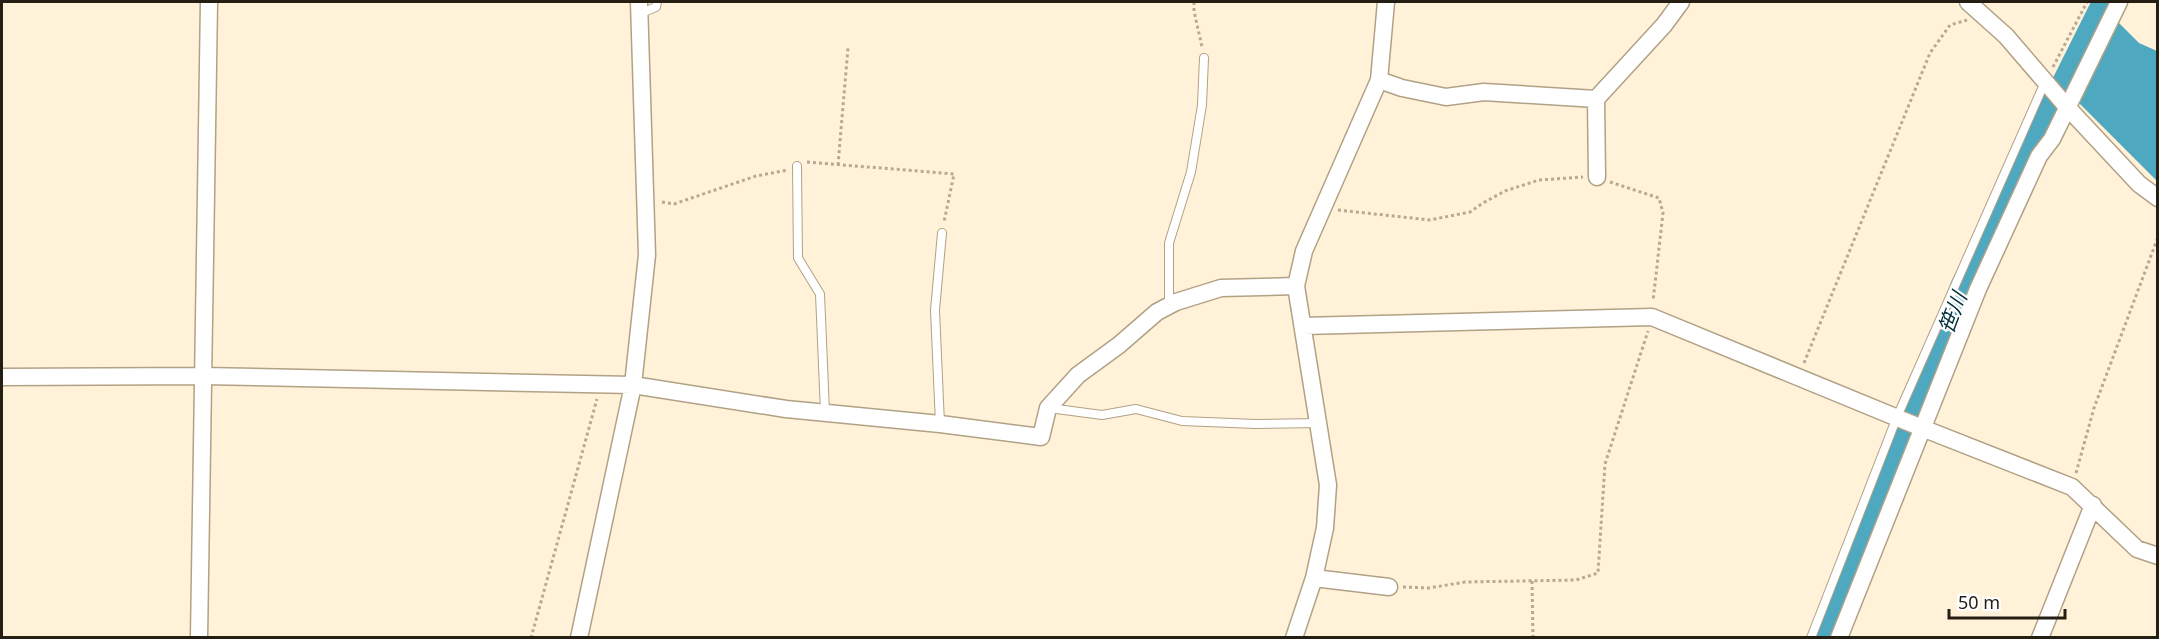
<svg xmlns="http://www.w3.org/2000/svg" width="2159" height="639" viewBox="0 0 2159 639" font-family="'Noto Sans','Noto Sans JP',sans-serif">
<rect width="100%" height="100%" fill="#fff2d9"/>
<path fill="#4ea8c0" d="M2116,20L2139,43L2157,51V181L2076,100Z"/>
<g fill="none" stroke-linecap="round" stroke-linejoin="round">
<path stroke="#4ea8c0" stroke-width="27" d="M1827,638L1964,286L2106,2"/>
<defs>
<path id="lane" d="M639,14L656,7L657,2
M797,166L798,258L820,294L825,412
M1169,306V243L1191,172L1202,105L1204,58
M1049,408L1102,415L1136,409L1182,421L1256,424L1320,423
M940,424L935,310L942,233
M1811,638L1897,417L2045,82"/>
<path id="street" d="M1968,2L2006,36L2067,107L2139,184L2158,198
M1379,80L1402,88L1446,97L1484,92L1596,99
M1597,177L1596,99L1664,25L1681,2
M1303,326L1652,317L1922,428L2072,487L2137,549L2158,556
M2,377L203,376L633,385L786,409L940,424L1041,437L1048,408L1078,375L1119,345L1157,312L1176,302L1221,288L1296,286
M1314,578L1389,587
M199,638L209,2
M579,638L633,385L647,255L639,2
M1294,638L1314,578L1325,528L1328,485L1296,286L1304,251L1379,80L1386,2
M1839,638L1978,289L2039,156L2052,139L2119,2
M2040,638L2093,505"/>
</defs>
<use href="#lane" stroke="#b1a185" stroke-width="10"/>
<use href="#street" stroke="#b1a185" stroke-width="19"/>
<path stroke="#b4aa95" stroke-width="3" stroke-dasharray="3 3" stroke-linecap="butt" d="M1194,2V11L1202,47
M2053,67L2087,2
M807,162L954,174L944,222
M838,165L848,48
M1610,182L1659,198L1663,213L1653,301
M662,202L674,204L756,176L788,170
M1338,210L1430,220L1470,212L1483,203L1505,191L1539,180L1583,177
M1804,363L1930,53L1950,25L1967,20
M2076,473L2094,408L2158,237
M1532,581L1533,638
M1403,587L1429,588L1465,582L1576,580L1598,573L1605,464L1648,331
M531,638L597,399"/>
<use href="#lane" stroke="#fff" stroke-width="8"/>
<use href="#street" stroke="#fff" stroke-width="16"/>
</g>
<g text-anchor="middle" stroke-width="4.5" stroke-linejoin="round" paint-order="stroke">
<g font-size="21" font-style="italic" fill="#032f3a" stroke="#fff">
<text transform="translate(1953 313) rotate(-69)" y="7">笹川</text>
</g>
</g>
<rect width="2159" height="639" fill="none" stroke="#241e13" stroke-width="6"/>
<path d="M1949 609v9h116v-9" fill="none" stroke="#241e13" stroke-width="3"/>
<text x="1958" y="609" font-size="18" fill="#241e13" stroke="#ffffff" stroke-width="4.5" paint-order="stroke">50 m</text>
</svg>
